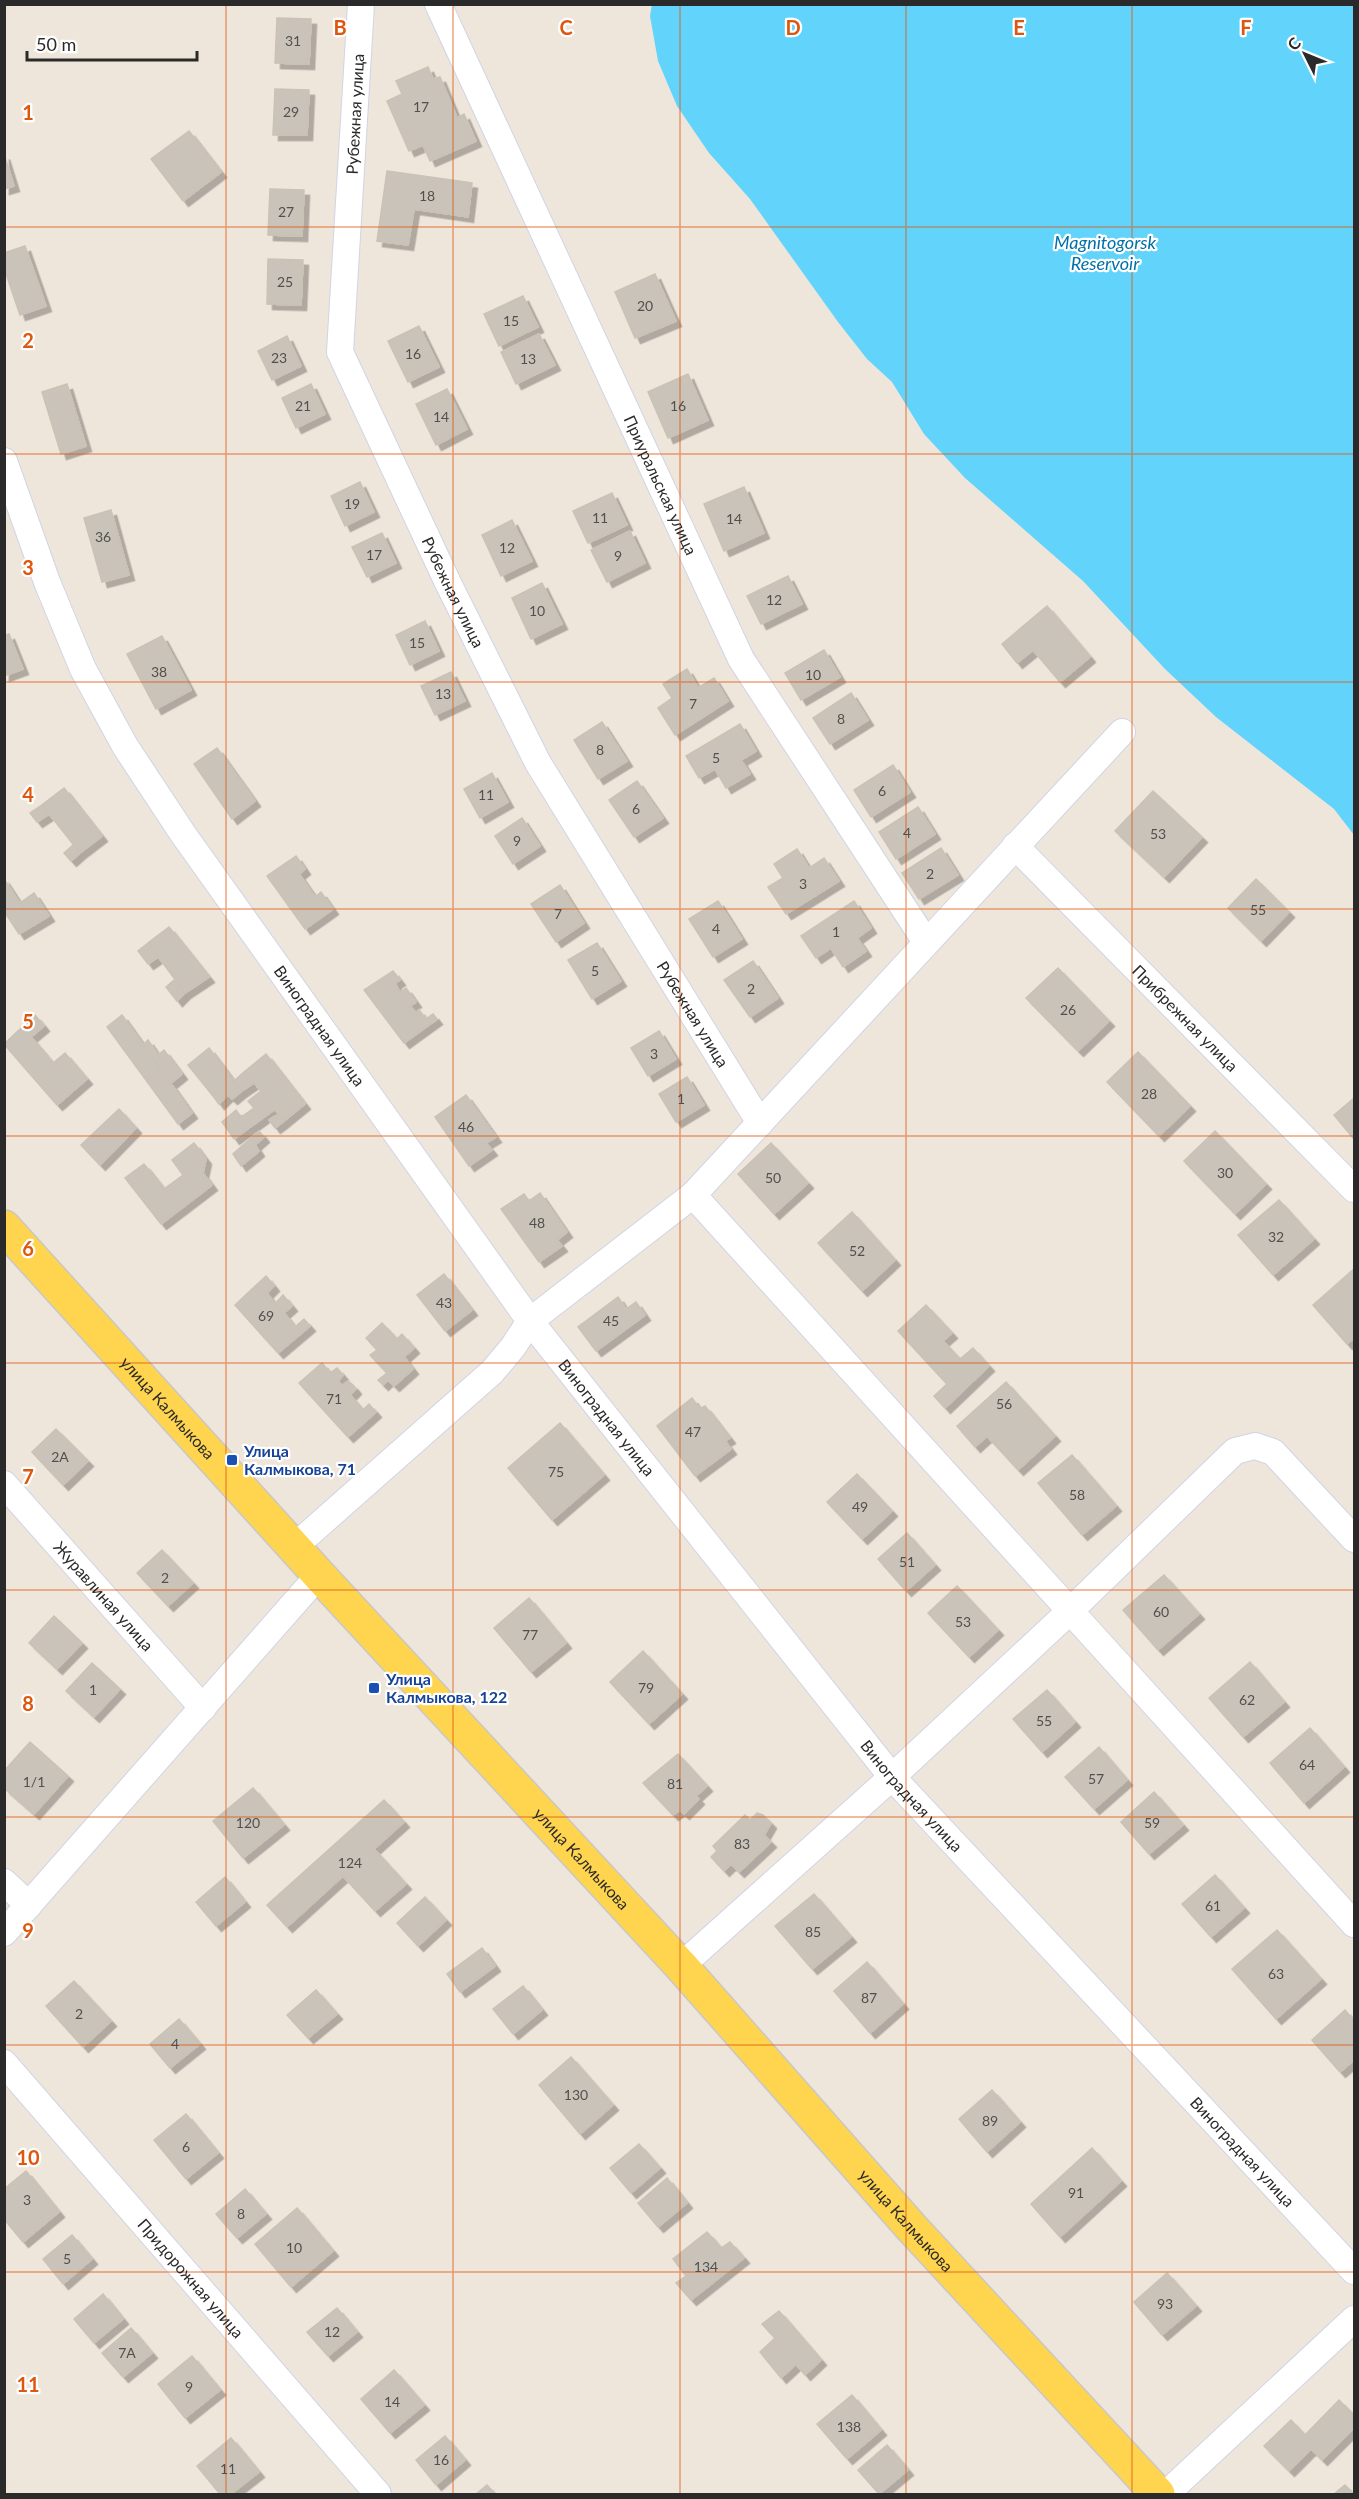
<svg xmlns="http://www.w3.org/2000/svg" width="1359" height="2499" viewBox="0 0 1359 2499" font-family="Lato,sans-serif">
<defs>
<filter id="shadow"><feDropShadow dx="5.5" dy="5.5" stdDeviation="0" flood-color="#0004"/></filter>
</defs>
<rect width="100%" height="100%" fill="#eee6db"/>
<path fill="#62d4fc" d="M652,4L1354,5V835L1334,809L1216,717L1165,669L1083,581L965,478L924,434L892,382L867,359L838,322L750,199L709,153L677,106L658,61L650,16Z"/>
<path fill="#c9c3ba" stroke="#cac2b4" stroke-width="1.5" filter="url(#shadow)" d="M277,18L311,19L309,64L275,63Z
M428,67L433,79L440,77L457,118L464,114L476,141L430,161L423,145L409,151L387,101L402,94L396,81Z
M275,89L309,90L307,135H273Z
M189,131L221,172L183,201L151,159Z
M4,154L14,186L4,189Z
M387,171L472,183L468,217L414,209L408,245L377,241Z
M270,189L304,190L302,236L268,235Z
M25,246L46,306L20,315L4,268V253Z
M268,259L303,260L301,305L267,304Z
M655,274L676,321L635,338L615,292Z
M523,296L538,327L499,346L484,314Z
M419,326L439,367L408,382L388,341Z
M539,334L555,365L516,384L501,352Z
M287,336L301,366L272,380L258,351Z
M688,374L708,420L668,438L648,392Z
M67,384L86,446L61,454L42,392Z
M311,384L325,414L296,428L282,398Z
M447,389L467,429L436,445L416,404Z
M360,482L374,512L345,526L331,496Z
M744,487L764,533L724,551L704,504Z
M612,493L627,525L588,543L573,511Z
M111,510L129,575L102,582L84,518Z
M512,520L532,561L501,576L482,535Z
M630,531L645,563L607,582L591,550Z
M382,533L396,563L367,577L352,547Z
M788,576L802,604L761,624L747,596Z
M542,583L562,624L531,639L512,598Z
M1047,606L1090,657L1060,682L1033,650L1017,663L1002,644Z
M425,621L439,651L410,665L396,635Z
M9,634L23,669L4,676V636Z
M162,636L191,690L156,709L127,654Z
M824,650L840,677L801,700L785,673Z
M687,669L698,688L714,678L728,701L675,735L658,708L672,698L663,684Z
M451,672L465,701L435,715L421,686Z
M851,693L868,720L830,744L813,718Z
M602,722L627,761L598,779L574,740Z
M740,724L756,751L741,760L750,774L726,788L715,769L699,778L686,756Z
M217,748L255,801L232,819L194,764Z
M893,765L910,792L871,817L854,790Z
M492,773L508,802L480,818L464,789Z
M637,781L663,818L634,837L609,800Z
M64,788L102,836L80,853L42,805Z
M1153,791L1202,837L1164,877L1115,831Z
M42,805L49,814L37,822L30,813Z
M918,807L935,834L896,859L879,832Z
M522,818L540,846L513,864L495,836Z
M73,845L80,853L71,861L64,853Z
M941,848L958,875L919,899L902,873Z
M797,849L809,868L824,858L839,881L786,914L768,887L783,878L774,864Z
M296,856L305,869L299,874L315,897L321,892L333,909L305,929L267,876Z
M4,879L34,925L19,934L4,911Z
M1256,879L1289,912L1261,941L1228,908Z
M560,885L584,923L556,942L531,904Z
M34,893L49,916L34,925L20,903Z
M718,901L742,939L713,957L689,919Z
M854,901L871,928L857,938L866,951L843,967L831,948L816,958L801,936Z
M169,927L209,977L185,993L148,943Z
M148,943L158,957L148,964L138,951Z
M597,943L621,981L592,999L568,960Z
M753,961L778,998L750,1017L724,980Z
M1058,968L1109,1021L1078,1051L1026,998Z
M393,971L400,980L395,983L400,992L406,988L416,1002L410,1006L416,1013L419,1010L426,1019L433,1014L437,1019L404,1043L364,990Z
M175,979L185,993L177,1001L166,987Z
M35,1015L44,1026L31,1037L53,1063L65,1053L87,1079L57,1105L4,1044Z
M122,1015L192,1113L178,1124L107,1027Z
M659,1031L676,1059L648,1076L631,1048Z
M148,1040L158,1055L164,1050L182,1074L171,1083L143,1045Z
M209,1048L234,1081L213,1096L188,1065Z
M1138,1052L1190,1106L1159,1136L1107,1082Z
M266,1054L305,1104L284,1121L245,1071Z
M245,1071L255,1082L242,1091L234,1081Z
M687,1077L704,1105L676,1122L659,1094Z
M234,1081L242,1091L232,1099L228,1095L219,1104L213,1096Z
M261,1091L275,1109L234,1139L222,1122L236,1110L241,1117L254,1108L248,1101Z
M466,1095L496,1137L486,1143L492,1150L469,1166L435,1117Z
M1354,1098V1139L1334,1115Z
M119,1109L136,1128L100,1165L81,1145Z
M279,1114L284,1121L275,1128L269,1120Z
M259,1131L264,1137L255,1145L259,1151L241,1166L233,1154Z
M1215,1131L1266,1184L1235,1214L1184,1161Z
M194,1143L206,1159L203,1173L212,1185L161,1224L125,1178L144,1164L164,1189L183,1175L172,1160Z
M771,1143L808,1183L774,1214L738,1174Z
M540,1193L567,1232L557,1240L562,1246L539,1262L501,1209L524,1194L529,1201Z
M1279,1200L1314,1239L1273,1275L1238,1235Z
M852,1212L895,1260L862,1291L818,1243Z
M1354,1269V1338L1347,1344L1313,1305Z
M444,1274L472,1310L445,1331L417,1295Z
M266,1276L274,1286L267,1293L275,1304L283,1295L292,1306L284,1313L295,1327L304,1319L310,1326L278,1353L235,1305Z
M618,1297L626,1309L636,1302L645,1315L596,1351L578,1327Z
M926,1305L952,1333L943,1341L960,1359L973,1348L989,1366L945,1408L934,1396L947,1384L898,1331Z
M382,1323L397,1339L402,1334L414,1348L404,1357L413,1369L394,1386L388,1380L383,1385L378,1380L387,1373L370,1355L377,1350L366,1338Z
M322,1363L330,1373L337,1368L343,1375L338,1381L342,1386L348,1381L353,1385L356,1389L350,1395L363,1410L369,1404L376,1412L348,1437L299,1383Z
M1006,1382L1055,1436L1018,1470L987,1436L975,1447L957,1426Z
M692,1398L700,1409L705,1406L730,1438L725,1441L731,1449L695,1476L657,1426Z
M560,1423L604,1475L552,1520L508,1468Z
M56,1429L88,1461L63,1485L32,1452Z
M1072,1455L1116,1506L1082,1535L1038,1483Z
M857,1474L892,1511L862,1539L827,1502Z
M907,1533L935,1565L906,1591L878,1559Z
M162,1550L193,1583L168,1606L137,1573Z
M1164,1575L1199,1614L1158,1650L1123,1610Z
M957,1586L998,1630L969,1657L928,1613Z
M529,1598L566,1643L531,1672L494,1628Z
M54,1616L82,1643L57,1669L29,1643Z
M643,1651L682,1694L649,1724L610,1682Z
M1250,1662L1284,1702L1243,1737L1209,1698Z
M92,1663L120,1689L94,1717L66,1691Z
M1047,1690L1075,1722L1042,1752L1013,1719Z
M1310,1728L1344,1767L1304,1803L1270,1763Z
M30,1742L68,1776L34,1814L4,1788V1771Z
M1099,1747L1127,1780L1094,1809L1065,1777Z
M678,1754L707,1786L696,1796L699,1799L684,1814L680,1810L673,1815L643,1783Z
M253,1788L284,1825L243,1858L213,1821Z
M1154,1792L1183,1825L1149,1854L1121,1822Z
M384,1800L404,1822L374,1849L406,1884L375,1911L343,1876L287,1927L267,1905Z
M757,1813L763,1815L771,1823L764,1835L771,1842L739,1872L731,1864L724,1871L711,1857L717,1851L713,1846L745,1815L750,1820Z
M1215,1875L1244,1908L1211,1937L1182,1904Z
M225,1877L245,1902L216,1926L196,1902Z
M814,1894L851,1937L812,1969L775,1926Z
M425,1897L446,1920L418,1946L397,1923Z
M1277,1930L1321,1979L1276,2019L1232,1969Z
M482,1948L495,1966L460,1992L447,1974Z
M867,1962L903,2004L870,2033L834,1991Z
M74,1981L111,2021L83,2047L46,2006Z
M523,1986L542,2010L513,2034L493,2009Z
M316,1990L337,2014L308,2038L287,2015Z
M1345,2010L1354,2021V2060L1340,2072L1312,2040Z
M179,2019L200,2044L170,2068L150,2044Z
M571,2057L613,2105L580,2134L539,2085Z
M992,2090L1020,2122L987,2152L959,2119Z
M186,2114L218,2153L186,2179L154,2140Z
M639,2144L660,2168L631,2193L610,2168Z
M1092,2148L1121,2181L1060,2237L1031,2204Z
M26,2171L59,2212L23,2242L4,2219V2189Z
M667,2178L687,2203L658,2227L638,2203Z
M245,2189L266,2214L237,2238L216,2214Z
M297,2208L333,2251L291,2287L255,2244Z
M707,2232L721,2248L730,2242L744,2258L691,2300L676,2283L686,2276L673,2259Z
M72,2235L92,2259L63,2284L43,2259Z
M1167,2273L1196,2306L1162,2335L1134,2302Z
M103,2294L123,2319L94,2343L74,2319Z
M337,2308L357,2332L328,2356L307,2332Z
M779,2311L821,2360L805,2375L796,2364L781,2378L760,2352L775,2338L762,2324Z
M131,2328L152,2353L123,2377L102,2353Z
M192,2356L220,2390L185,2418L158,2384Z
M394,2370L424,2405L390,2433L361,2399Z
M852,2395L881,2430L847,2459L817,2424Z
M1339,2400L1354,2415V2428L1322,2460L1311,2449L1289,2471L1264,2446L1291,2420L1305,2435Z
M445,2436L465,2460L436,2485L416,2460Z
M231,2438L259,2472L231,2494H220L197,2466Z
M887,2445L908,2470L879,2494L858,2470Z
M487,2485L495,2494H476Z
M1345,2485L1354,2494H1334Z"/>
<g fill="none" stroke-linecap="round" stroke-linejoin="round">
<defs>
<g id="minor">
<path id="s1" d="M361,4L340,352L448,583L538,763L760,1123"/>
<path id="s2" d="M438,4L741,659L926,942"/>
<path id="s3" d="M4,461L47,582L83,669L125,746L183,834L530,1321L892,1777L1354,2271"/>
<path id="s4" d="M1015,846L1354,1189"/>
<path d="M693,1195L1354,1924"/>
<path id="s5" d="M4,1484L203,1708"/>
<path d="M294,1547L492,1372L513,1347L530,1321L693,1195L1122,732"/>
<path d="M4,1882L29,1905"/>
<path d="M4,1933L319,1575"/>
<path d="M681,1966L892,1777L1069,1612L1235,1451L1255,1446L1273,1452L1354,1539"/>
<path id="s6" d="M4,2063L378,2494"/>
<path d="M1166,2494L1354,2319"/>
</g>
<g id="major">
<path id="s7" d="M4,1227L319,1575L681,1966L911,2227L1158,2494"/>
</g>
</defs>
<use href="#minor" stroke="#d0d4e5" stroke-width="28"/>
<use href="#major" stroke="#c8c8c8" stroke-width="36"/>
<use href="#minor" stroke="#fff" stroke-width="26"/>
<use href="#major" stroke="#ffd44f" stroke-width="33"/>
</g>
<path fill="none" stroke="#de570e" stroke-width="1.5" stroke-opacity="0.55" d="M226,4V2494M453,4V2494M680,4V2494M906,4V2494M1132,4V2494M4,227H1354M4,454H1354M4,682H1354M4,909H1354M4,1136H1354M4,1363H1354M4,1590H1354M4,1817H1354M4,2045H1354M4,2272H1354"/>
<g fill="#1a4fb4" stroke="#fff" stroke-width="2">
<rect x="226" y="1454" width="12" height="12" rx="3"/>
<rect x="368" y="1682" width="12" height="12" rx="3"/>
</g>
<g text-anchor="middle" stroke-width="4.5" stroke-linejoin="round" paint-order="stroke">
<g font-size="14" fill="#52504e">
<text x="293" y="46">31</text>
<text x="421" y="112">17</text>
<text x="291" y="117">29</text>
<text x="427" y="201">18</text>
<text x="286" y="217">27</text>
<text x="285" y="287">25</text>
<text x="645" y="311">20</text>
<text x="511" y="326">15</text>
<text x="413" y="359">16</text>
<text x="279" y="363">23</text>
<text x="528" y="364">13</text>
<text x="303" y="411">21</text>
<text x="678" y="411">16</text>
<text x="441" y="422">14</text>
<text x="352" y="509">19</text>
<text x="600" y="523">11</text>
<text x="734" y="524">14</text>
<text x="103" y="542">36</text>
<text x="507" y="553">12</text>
<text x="374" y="560">17</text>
<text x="618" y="561">9</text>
<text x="774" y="605">12</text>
<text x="537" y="616">10</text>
<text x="417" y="648">15</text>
<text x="159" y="677">38</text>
<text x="813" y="680">10</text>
<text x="443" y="699">13</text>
<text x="693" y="709">7</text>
<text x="841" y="724">8</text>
<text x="600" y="755">8</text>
<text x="716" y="763">5</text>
<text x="882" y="796">6</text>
<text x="486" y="800">11</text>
<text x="636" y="814">6</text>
<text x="907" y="838">4</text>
<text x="1158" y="839">53</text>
<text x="517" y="846">9</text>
<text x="930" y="879">2</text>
<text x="803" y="889">3</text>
<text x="1258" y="915">55</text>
<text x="558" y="919">7</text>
<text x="716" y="934">4</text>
<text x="836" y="937">1</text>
<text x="595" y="976">5</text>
<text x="751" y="994">2</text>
<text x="1068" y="1015">26</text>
<text x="654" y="1059">3</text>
<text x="1149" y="1099">28</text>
<text x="681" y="1104">1</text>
<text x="466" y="1132">46</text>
<text x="1225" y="1178">30</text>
<text x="773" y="1183">50</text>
<text x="537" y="1228">48</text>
<text x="1276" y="1242">32</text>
<text x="857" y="1256">52</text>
<text x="444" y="1308">43</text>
<text x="266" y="1321">69</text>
<text x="611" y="1326">45</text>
<text x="334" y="1404">71</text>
<text x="1004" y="1409">56</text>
<text x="693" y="1437">47</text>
<text x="60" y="1462">2А</text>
<text x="556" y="1477">75</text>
<text x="1077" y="1500">58</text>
<text x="860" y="1512">49</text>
<text x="907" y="1567">51</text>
<text x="165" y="1583">2</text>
<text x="1161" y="1617">60</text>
<text x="963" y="1627">53</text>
<text x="530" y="1640">77</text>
<text x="646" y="1693">79</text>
<text x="93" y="1695">1</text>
<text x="1247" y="1705">62</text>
<text x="1044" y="1726">55</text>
<text x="1307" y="1770">64</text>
<text x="1096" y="1784">57</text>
<text x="34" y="1787">1/1</text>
<text x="675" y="1789">81</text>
<text x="248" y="1828">120</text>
<text x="1152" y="1828">59</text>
<text x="742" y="1849">83</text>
<text x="350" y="1868">124</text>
<text x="1213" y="1911">61</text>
<text x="813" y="1937">85</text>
<text x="1276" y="1979">63</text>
<text x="869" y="2003">87</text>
<text x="79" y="2019">2</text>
<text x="175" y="2049">4</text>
<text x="576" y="2100">130</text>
<text x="990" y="2126">89</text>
<text x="186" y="2152">6</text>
<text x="1076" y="2198">91</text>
<text x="27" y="2205">3</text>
<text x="241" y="2219">8</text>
<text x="294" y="2253">10</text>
<text x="67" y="2264">5</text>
<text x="706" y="2272">134</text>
<text x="1165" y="2309">93</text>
<text x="332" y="2337">12</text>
<text x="127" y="2358">7А</text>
<text x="189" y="2392">9</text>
<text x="392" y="2407">14</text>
<text x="849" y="2432">138</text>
<text x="441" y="2465">16</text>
<text x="228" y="2474">11</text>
</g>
<g font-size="16" fill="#2a2a2a" stroke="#fff">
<text transform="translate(355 114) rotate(-87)" y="6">Рубежная улица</text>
<text dy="6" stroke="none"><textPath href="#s2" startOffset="530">Приуральская улица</textPath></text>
<text dy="6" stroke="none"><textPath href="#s1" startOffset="614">Рубежная улица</textPath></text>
<text dy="6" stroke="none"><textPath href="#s1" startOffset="1100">Рубежная улица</textPath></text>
<text dy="6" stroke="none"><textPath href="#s4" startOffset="242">Прибрежная улица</textPath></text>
<text dy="6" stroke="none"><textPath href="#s3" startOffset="651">Виноградная улица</textPath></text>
<text dy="6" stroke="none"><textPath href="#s7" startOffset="244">улица Калмыкова</textPath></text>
<text dy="6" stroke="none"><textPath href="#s3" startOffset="1137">Виноградная улица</textPath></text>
<text dy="6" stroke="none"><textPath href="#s5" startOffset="150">Журавлиная улица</textPath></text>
<text dy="6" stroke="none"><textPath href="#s3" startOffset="1623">Виноградная улица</textPath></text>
<text dy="6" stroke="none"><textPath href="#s7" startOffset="856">улица Калмыкова</textPath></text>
<text dy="6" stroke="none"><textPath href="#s3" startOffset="2109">Виноградная улица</textPath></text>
<text dy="6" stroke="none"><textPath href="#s7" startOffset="1342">улица Калмыкова</textPath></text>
<text dy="6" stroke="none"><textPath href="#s6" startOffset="285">Придорожная улица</textPath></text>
</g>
<g font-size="16" font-weight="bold" fill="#164399" stroke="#fff" text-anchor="start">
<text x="244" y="1457">Улица<tspan x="244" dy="18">Калмыкова, 71</tspan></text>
<text x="386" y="1685">Улица<tspan x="386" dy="18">Калмыкова, 122</tspan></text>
</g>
<g font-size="18" font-style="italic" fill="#0070a9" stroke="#fff">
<text x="1105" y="249">Magnitogorsk<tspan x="1105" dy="21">Reservoir</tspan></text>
</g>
</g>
<g font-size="20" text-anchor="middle" font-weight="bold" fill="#de570e" stroke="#fff" stroke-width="4.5" stroke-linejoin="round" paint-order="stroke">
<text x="340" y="35">B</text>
<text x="566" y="35">C</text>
<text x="793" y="35">D</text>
<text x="1019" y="35">E</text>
<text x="1246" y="35">F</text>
<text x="28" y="120">1</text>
<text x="28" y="348">2</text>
<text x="28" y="575">3</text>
<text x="28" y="802">4</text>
<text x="28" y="1029">5</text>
<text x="28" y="1256">6</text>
<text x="28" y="1484">7</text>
<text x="28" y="1711">8</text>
<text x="28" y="1938">9</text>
<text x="28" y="2165">10</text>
<text x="28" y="2392">11</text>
</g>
<rect width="1359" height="2499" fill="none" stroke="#2a2a2a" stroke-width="12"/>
<g transform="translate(1305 54) rotate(313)" stroke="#ffffff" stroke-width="4.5" paint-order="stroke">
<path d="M0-4.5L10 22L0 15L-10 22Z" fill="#2a2a2a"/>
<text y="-9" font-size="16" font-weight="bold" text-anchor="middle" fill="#2a2a2a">С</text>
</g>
<path d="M27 51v9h170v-9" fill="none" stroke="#2a2a2a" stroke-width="3"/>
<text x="36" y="51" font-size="18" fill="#2a2a2a" stroke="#ffffff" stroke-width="4.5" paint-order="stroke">50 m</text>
</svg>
